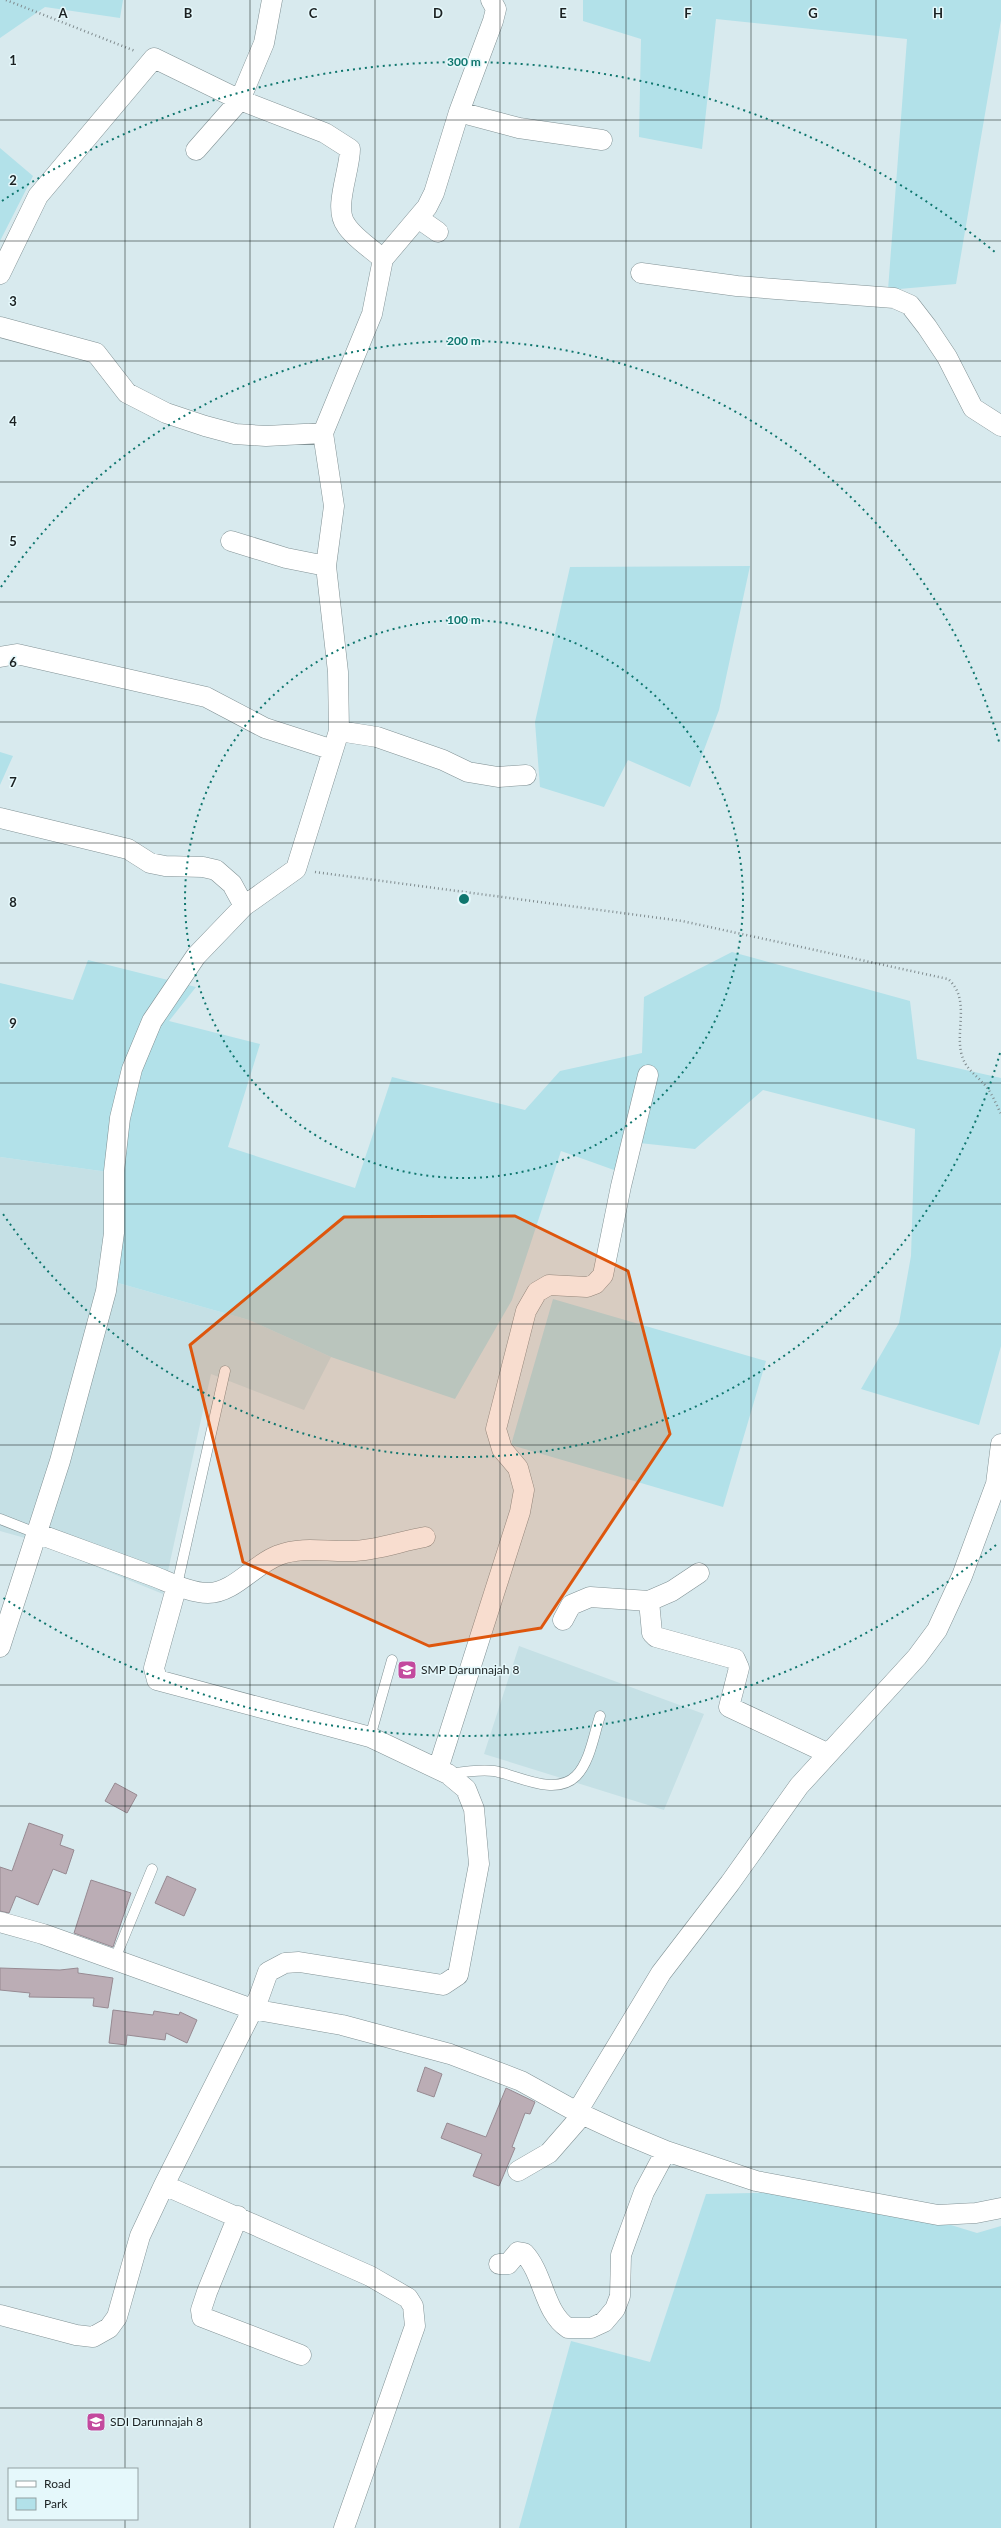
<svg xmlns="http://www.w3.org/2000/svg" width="1001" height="2528" viewBox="0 0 1001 2528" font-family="Lato,sans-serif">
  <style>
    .built { fill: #c5e0e5 }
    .green { fill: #b2e1e9 }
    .building { fill: #bbadb5; stroke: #978a92 }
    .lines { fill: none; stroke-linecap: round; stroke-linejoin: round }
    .service-casing { stroke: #829295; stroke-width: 11 }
    .minor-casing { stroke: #829295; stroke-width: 21 }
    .path { stroke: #808c8f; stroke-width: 2.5; stroke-dasharray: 1 3; stroke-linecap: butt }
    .service { stroke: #fff; stroke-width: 10 }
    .minor { stroke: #fff; stroke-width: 20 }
    .marked { fill: #de560d; fill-opacity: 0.2; stroke: #de560d; stroke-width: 3; stroke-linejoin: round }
    .grid { fill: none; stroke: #1b2122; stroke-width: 1; stroke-opacity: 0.55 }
    .ring { fill: none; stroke: #0f766e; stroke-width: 2; stroke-dasharray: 2 4 }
    .labels { text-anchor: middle; stroke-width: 3; stroke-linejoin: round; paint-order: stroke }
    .poi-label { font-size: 12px; fill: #1b2122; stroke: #e5f8fb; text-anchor: start }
    .grid-label { font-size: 13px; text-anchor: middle; font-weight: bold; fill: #1b2122; stroke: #e5f8fb; stroke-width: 3; stroke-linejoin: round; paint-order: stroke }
    .centre { fill: #0f766e; stroke: #e5f8fb; stroke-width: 2 }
    .ring-label { font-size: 12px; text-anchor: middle; font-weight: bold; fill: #0f766e; stroke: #e5f8fb; stroke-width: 3; stroke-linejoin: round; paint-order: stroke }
  </style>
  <rect width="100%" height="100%" fill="#d8eaee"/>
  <path class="built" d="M0,1157l108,15 3,109 138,39 82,37 -27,53 -93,-36 -48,220 -138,-56 -25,-7z
    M519,1646l185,68 -40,96 -180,-56z"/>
  <path class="green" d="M0,0h123l-3,18 -75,-11 -45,31z
    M583,0h418v20l-45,264 -68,6 19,-251 -191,-20 -14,130 -63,-12 2,-98 -58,-18z
    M0,148l33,28 -33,65z
    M750,566l-31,144 -29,77 -62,-27 -24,47 -64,-20 -5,-65 35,-155z
    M0,752l13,4 -13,29z
    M732,952l178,49 7,58 84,19v268l-22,79 -118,-36 38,-66 12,-67 4,-127 -152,-39 -68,59 -65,-7 -16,28 -53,-19 -49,149 -57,99 -124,-42 -82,-37 -138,-39 -3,-109 -108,-15v-174l73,17 15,-40 108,27 -27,34 91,23 -32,103 127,41 37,-111 133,33 35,-39 82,-18 2,-56z
    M553,1299l213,62 -43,146 -212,-62z
    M840,2191l137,42 24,-7v302h-482l52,-187 79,21 56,-168z"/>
  <path class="building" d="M115,1783l22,12 -10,18 -22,-12z
    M29,1823l34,12 -3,10 14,5 -8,24 -13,-5 -15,36 -22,-9 -7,17 -9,-2v-44l12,4z
    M167,1876l29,13 -12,27 -29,-13z
    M91,1880l40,13 -18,54 -39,-14z
    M0,1968l60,2 18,-2v5l35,5 -5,30 -15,-2 1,-8 -65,-1 1,-4 -30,-3z
    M113,2010l40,5 1,-4 25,4 1,-3 17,8 -10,23 -21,-10 -1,7 -38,-5 -1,10 -17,-2z
    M425,2067l17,7 -8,23 -17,-6z
    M506,2088l29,14 -5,12 -5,-1 -13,34 3,1 -16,38 -26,-10 9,-22 -41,-16 6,-15 39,14z"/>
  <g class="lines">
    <defs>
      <path id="service" d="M0,1519l36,14
        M177,1585l48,-214
        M370,1737l22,-77
        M448,1774c14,-2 31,-5 46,-3 23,4 61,26 82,5 14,-14 18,-42 24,-60
        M114,1961l38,-92"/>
      <path id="minor" d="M459,112l60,16 83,12
        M418,218l20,14
        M383,259l44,-52 7,-14 25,-81 34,-91 3,-12 -5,-9
        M641,273l96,13 157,12 16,7 17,22 20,30 26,51 28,18
        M0,274l38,-78 116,-138 86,42 -44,50
        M0,327l96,26 31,40 39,20 39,13 30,8 31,2 57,-3
        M231,541l55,17 40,8
        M0,657l17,-3 189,43 59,31 68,22
        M339,731l38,6 66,23 25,12 30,5 28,-2
        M0,818l128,31 22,14 15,3 38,1 13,3 16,14 12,22
        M36,1533c39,14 78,29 117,43 16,6 37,17 55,17 26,0 46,-29 71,-38 23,-9 48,-3 72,-4 25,0 50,-10 74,-14
        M699,1573l-27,18 -23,10 3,32 4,4 79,22 4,9 -10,39 98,46
        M177,1585l-23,83 3,12 213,57 78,37 18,15 8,20 5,55 -21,111 -15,10 -144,-23 -14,1 -17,9 -9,25 -95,188 206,91 38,22 5,8 2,20 -71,202
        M563,1620l8,-15 19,-8 59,4
        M0,1647l60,-186 46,-170 8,-58v-62l6,-53 12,-49 20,-48 44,-65 48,-50 52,-37 43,-138 -1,-59 -12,-106 8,-60 -11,-73 49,-119 11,-55c-11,-10 -29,-21 -37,-34 -13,-17 4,-54 4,-76l-25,-16 -85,-33 24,-57 8,-43
        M438,1769l82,-257 4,-22 -6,-22 -16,-19 -6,-20 30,-118 11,-19 12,-7 38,2 8,-3 8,-9 18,-89 27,-111
        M0,1922l43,12 209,75 90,16 108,29 71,27 56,31 41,19 48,20 90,30 182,34 38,-2 25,-5
        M577,2112l84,-139 69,-90 69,-97 118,-129 20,-27 25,-54 34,-92 5,-40
        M518,2171l31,-18 34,-39
        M238,2216l-31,76 -6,18 1,7 99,38
        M499,2264h9l10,-12 6,1c20,21 20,60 44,75h23l13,-6 11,-13 5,-13 1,-41 5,-14 18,-49 22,-41
        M0,2315l76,20 17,2 16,-9 8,-11 23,-81 24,-51"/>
    </defs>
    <use href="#service" class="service-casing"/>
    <use href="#minor" class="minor-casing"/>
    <path class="path" d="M6,0l129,51
      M315,872l367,49 266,58c22,19 8,49 13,73 4,19 17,23 27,37 5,7 9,17 13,25"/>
    <use href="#service" class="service"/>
    <use href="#minor" class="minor"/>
  </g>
  <path class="marked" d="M515,1216l113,55 42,163 -129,194 -112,18 -186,-84 -53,-217 154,-128z"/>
  <path class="grid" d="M125,0v2469M250,0v2528M375,0v2528M500,0v2528M626,0v2528M751,0v2528M876,0v2528M0,120h1001M0,241h1001M0,361h1001M0,482h1001M0,602h1001M0,722h1001M0,843h1001M0,963h1001M0,1083h1001M0,1204h1001M0,1324h1001M0,1445h1001M0,1565h1001M0,1685h1001M0,1806h1001M0,1926h1001M0,2046h1001M0,2167h1001M0,2287h1001M0,2408h1001M125,2519v9"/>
  <g class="ring">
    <circle cx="464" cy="899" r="279"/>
    <path d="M1000 1053A558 558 0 0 1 1 1211M1 587A558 558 0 0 1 1000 745"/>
    <path d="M996 1545A837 837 0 0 1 2 1597M2 201A837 837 0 0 1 996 253"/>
  </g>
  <defs>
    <symbol id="school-square" viewBox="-11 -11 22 22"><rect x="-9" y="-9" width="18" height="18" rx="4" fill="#c34a9e" stroke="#e5f8fb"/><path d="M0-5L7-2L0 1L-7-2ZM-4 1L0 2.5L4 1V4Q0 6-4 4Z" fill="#fff"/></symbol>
  </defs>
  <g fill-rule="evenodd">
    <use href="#school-square" x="396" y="1659" width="22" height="22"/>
    <use href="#school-square" x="85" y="2411" width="22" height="22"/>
  </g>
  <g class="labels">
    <g class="poi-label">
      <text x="421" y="1674">SMP Darunnajah 8</text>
      <text x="110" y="2426">SDI Darunnajah 8</text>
    </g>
  </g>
  <g class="grid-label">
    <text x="63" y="18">A</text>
    <text x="188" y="18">B</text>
    <text x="313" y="18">C</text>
    <text x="438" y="18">D</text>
    <text x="563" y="18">E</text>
    <text x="688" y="18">F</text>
    <text x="813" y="18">G</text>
    <text x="938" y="18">H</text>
    <text x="13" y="65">1</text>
    <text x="13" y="185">2</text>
    <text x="13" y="306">3</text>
    <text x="13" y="426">4</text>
    <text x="13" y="546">5</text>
    <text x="13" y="667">6</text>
    <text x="13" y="787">7</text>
    <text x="13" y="907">8</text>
    <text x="13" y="1028">9</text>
  </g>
  <circle cx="464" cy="899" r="6" class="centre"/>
  <g class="ring-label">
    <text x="464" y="66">300 m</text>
    <text x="464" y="345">200 m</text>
    <text x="464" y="624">100 m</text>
  </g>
  <rect x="8" y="2468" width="130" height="52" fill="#e5f8fb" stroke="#94a2a4"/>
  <rect x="16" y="2481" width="20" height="6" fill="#ffffff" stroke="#94a2a4"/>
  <text x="44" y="2488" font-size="12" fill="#1b2122">Road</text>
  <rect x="16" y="2498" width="20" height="12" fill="#b2e1e9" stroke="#94a2a4"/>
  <text x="44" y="2508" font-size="12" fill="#1b2122">Park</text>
</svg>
